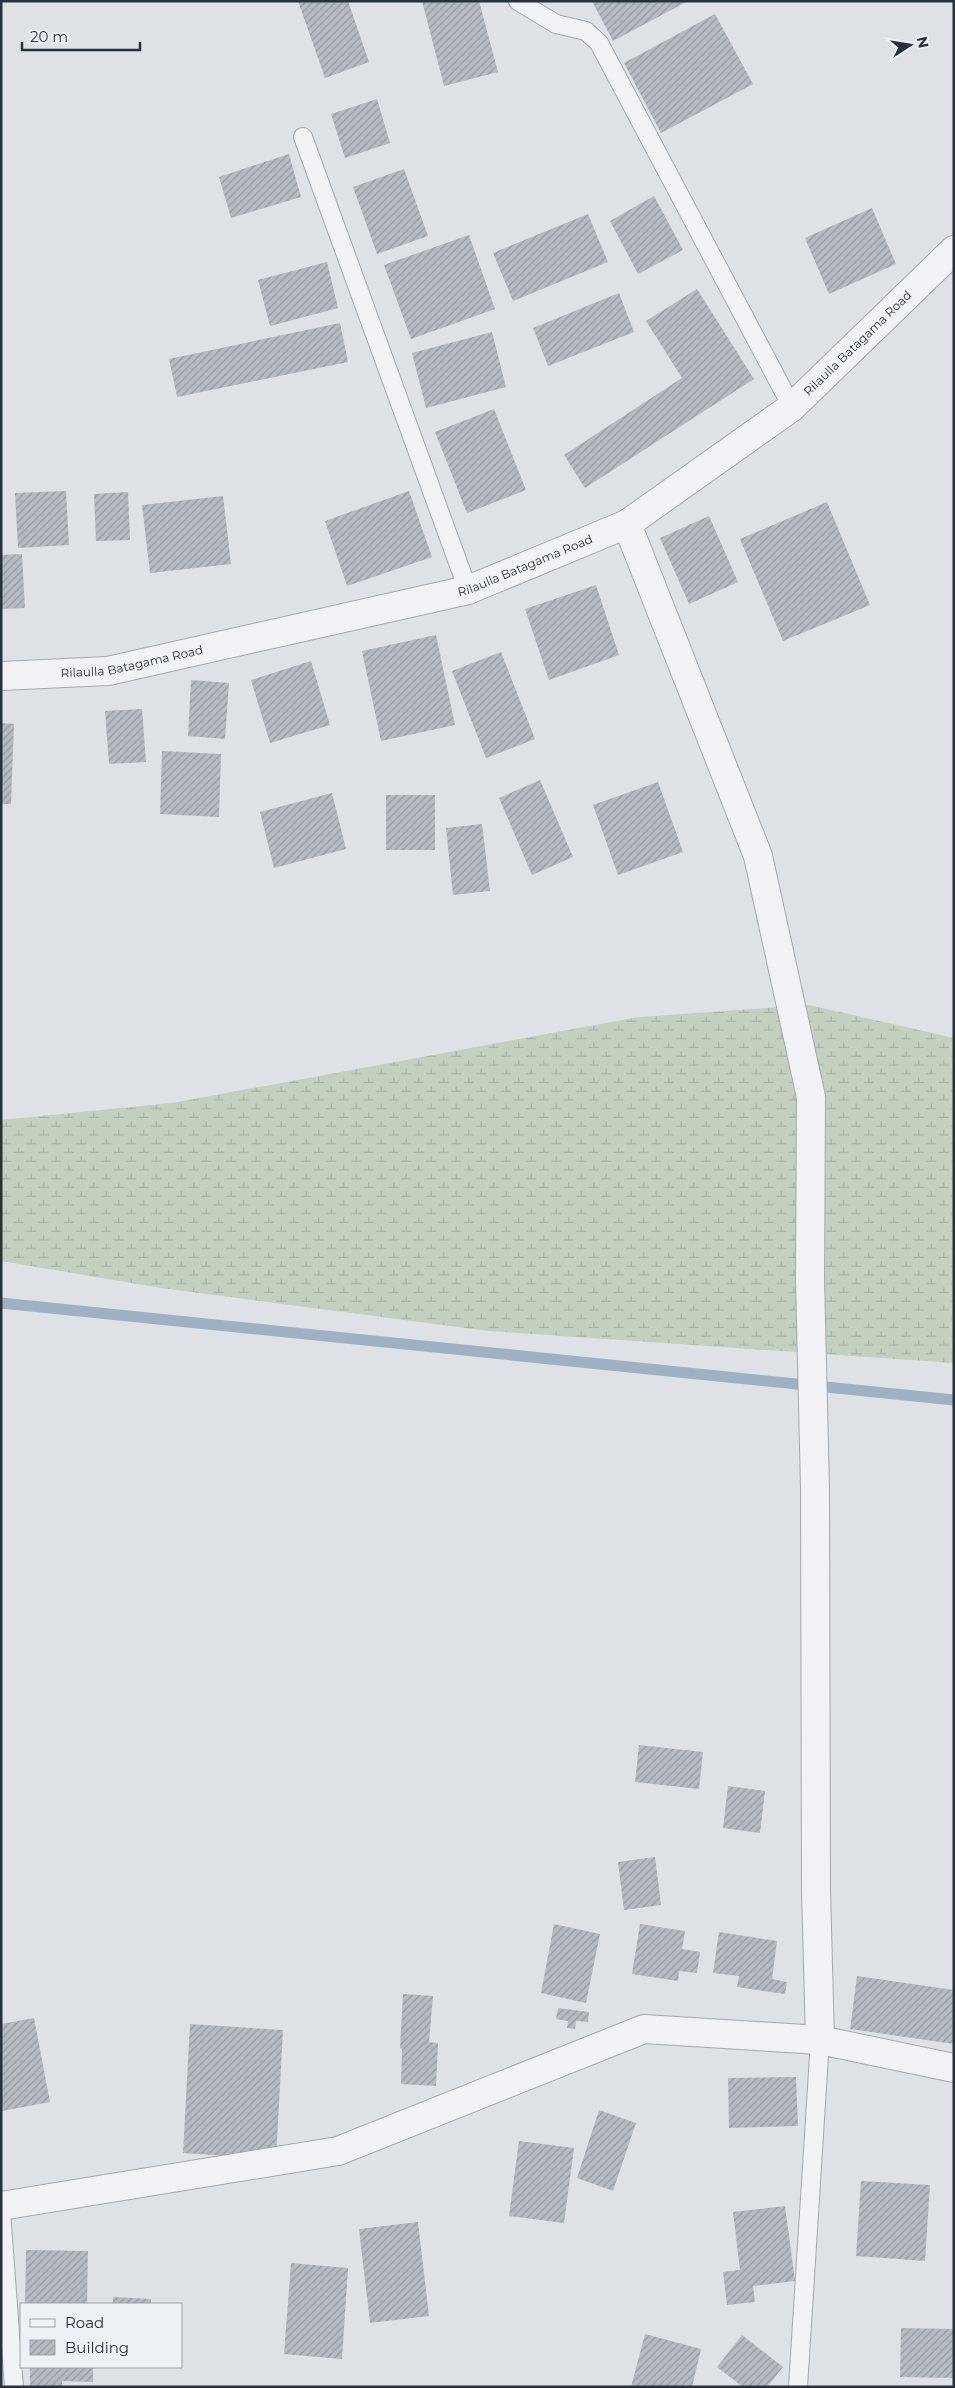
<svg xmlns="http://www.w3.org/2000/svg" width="955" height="2388" viewBox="0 0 955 2388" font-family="Montserrat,sans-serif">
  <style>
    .wetland { fill: url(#wetland-marsh) }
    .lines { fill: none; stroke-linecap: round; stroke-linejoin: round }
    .stream { stroke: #9db1c2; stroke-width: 11 }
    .building { fill: url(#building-hatch) }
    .service-casing { stroke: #a4a9af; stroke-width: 20 }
    .minor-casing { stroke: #a4a9af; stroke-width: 30 }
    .tertiary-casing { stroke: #a4a9af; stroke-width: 30 }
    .service { stroke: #f0f2f5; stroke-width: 18 }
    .minor { stroke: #f0f2f5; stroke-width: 28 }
    .tertiary { stroke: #f0f2f5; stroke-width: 28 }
    .labels { text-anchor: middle; stroke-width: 4; stroke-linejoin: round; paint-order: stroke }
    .street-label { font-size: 12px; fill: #29313b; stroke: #edf0f4 }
  </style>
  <defs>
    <pattern id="wetland-marsh" width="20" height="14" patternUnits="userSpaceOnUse" patternTransform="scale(1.25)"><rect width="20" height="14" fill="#c5cfc0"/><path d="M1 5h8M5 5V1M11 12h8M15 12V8" fill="none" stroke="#a9b2a6"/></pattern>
    <pattern id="building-hatch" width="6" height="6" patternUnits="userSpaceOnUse" patternTransform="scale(1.25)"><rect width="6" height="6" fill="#b6bbc2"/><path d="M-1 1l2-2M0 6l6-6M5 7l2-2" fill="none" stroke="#94999f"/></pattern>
  </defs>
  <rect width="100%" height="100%" fill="#dee2e6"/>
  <path class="wetland" d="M809,1005l145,33v325l-466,-32 -327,-43 -160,-27v-141l171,-17 467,-86z"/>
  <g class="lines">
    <path class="stream" d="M1,1303l953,97"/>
  </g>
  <path class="building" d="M298,1h50l21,61 -44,16z
    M422,1h57l19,71 -54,14z
    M592,1h96l-75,40z
    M715,14l38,70 -92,49 -37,-70z
    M377,99l13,44 -45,15 -14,-44z
    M289,154l12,43 -70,21 -12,-41z
    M404,169l24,67 -51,18 -24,-67z
    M654,196l29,54 -45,24 -28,-53z
    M872,208l24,56 -67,30 -24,-56z
    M588,214l20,48 -95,39 -20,-48z
    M469,235l26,74 -84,30 -27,-74z
    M327,262l11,46 -68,18 -12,-46z
    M697,289l57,90 -169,109 -21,-33 118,-77 -36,-57z
    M619,293l15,39 -86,34 -15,-38z
    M340,323l8,39 -171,35 -8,-38z
    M492,332l14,55 -80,21 -14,-55z
    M494,409l32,81 -59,23 -32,-81z
    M66,491l3,54 -51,3 -3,-55z
    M409,491l23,66 -85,29 -22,-65z
    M128,492l2,48 -34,1 -2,-47z
    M223,496l8,68 -81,9 -8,-68z
    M827,502l43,103 -87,36 -43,-102z
    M709,516l29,66 -49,22 -29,-66z
    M22,554l3,54 -24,1v-54z
    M596,585l23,70 -70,25 -24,-71z
    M436,635l19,90 -74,16 -19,-90z
    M501,652l34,87 -49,19 -34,-87z
    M311,661l19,64 -60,18 -19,-63z
    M191,680l38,3 -4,56 -37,-3z
    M142,709l4,53 -37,2 -4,-53z
    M1,723l13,1 -3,80h-10z
    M162,751l59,3 -2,63 -59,-3z
    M540,780l33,77 -41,18 -33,-77z
    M658,782l25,70 -65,23 -25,-70z
    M332,793l14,56 -72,19 -14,-56z
    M386,795h49v55h-49z
    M482,824l8,67 -37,4 -7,-67z
    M639,1745l64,7 -4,37 -64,-7z
    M728,1786l37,5 -5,42 -37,-5z
    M655,1857l6,48 -37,5 -6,-48z
    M554,1924l46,10 -14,69 -45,-10z
    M640,1924l45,7 -3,18 18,3 -3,21 -18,-2 -1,10 -46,-7z
    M719,1932l58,9 -5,38 15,3 -2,12 -48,-7 2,-11 -26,-3z
    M857,1976l97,14v54l-104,-15z
    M403,1994l30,2 -4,46 9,1 -2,43 -35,-2 1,-35 -2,-1z
    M558,2008l31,4 -1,10 -12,-1 -1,8 -8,-1 1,-7 -12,-2z
    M34,2018l16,84 -48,9 -1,-87z
    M190,2024l93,6 -7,129 -93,-6z
    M796,2077l2,49 -69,2 -1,-50z
    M599,2110l37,13 -23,68 -36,-13z
    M519,2141l55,7 -10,75 -55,-7z
    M861,2181l69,4 -5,76 -69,-5z
    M785,2206l10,75 -42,5 2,16 -28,3 -4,-33 17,-2 -7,-58z
    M418,2222l11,94 -59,7 -11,-94z
    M26,2250l62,1 -1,53h-62z
    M291,2263l57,5 -6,91 -58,-5z
    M113,2297l38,2v5h-38z
    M901,2328l53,1v49l-54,-1z
    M645,2334l56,15 -9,38h-61z
    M742,2335l41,32 -16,20h-24l-26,-20z
    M30,2367h63v15l-31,-1v6h-32z"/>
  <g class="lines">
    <defs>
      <path id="service" d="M518,1l38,23 30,7 13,12 193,364
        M303,137l165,453
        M1,2211l13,176
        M798,2387l22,-347"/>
      <path id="minor" d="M627,524l131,332 53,241 -1,183 5,208 1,402 4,150
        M1,2206l337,-55 306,-122 176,11 134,28"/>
      <g id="tertiary">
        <path id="s1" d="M1,676l107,-5 360,-81 159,-66 165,-117 162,-157"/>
      </g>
    </defs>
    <use href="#service" class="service-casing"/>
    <use href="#minor" class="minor-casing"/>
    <use href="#tertiary" class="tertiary-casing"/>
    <use href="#service" class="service"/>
    <use href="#minor" class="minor"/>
    <use href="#tertiary" class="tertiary"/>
  </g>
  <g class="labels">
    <g class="street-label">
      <text dy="4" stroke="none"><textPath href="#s1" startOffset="942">Rilaulla Batagama Road</textPath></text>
      <text dy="4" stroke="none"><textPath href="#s1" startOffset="538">Rilaulla Batagama Road</textPath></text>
      <text dy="4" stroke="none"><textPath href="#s1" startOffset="132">Rilaulla Batagama Road</textPath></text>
    </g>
  </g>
  <rect width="955" height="2388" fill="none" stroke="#29313b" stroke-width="5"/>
  <rect x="20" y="2303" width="162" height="65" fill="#edf0f4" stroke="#9fa4aa"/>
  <rect x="30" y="2319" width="25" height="8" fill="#f0f2f5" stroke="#9fa4aa"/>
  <text x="65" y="2328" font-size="15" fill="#29313b">Road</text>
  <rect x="30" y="2340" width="25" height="15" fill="url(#building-hatch)" stroke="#9fa4aa"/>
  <text x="65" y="2353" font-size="15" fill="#29313b">Building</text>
  <g transform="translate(910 45) rotate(78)" stroke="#edf0f4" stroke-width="4" paint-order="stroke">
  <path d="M0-4L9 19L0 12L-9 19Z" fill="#29313b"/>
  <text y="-8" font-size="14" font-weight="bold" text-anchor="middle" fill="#29313b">N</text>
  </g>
  <path d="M22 42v8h118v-8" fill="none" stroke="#29313b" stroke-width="2.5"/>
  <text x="30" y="42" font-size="15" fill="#29313b" stroke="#edf0f4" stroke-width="4" paint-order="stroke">20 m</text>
</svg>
